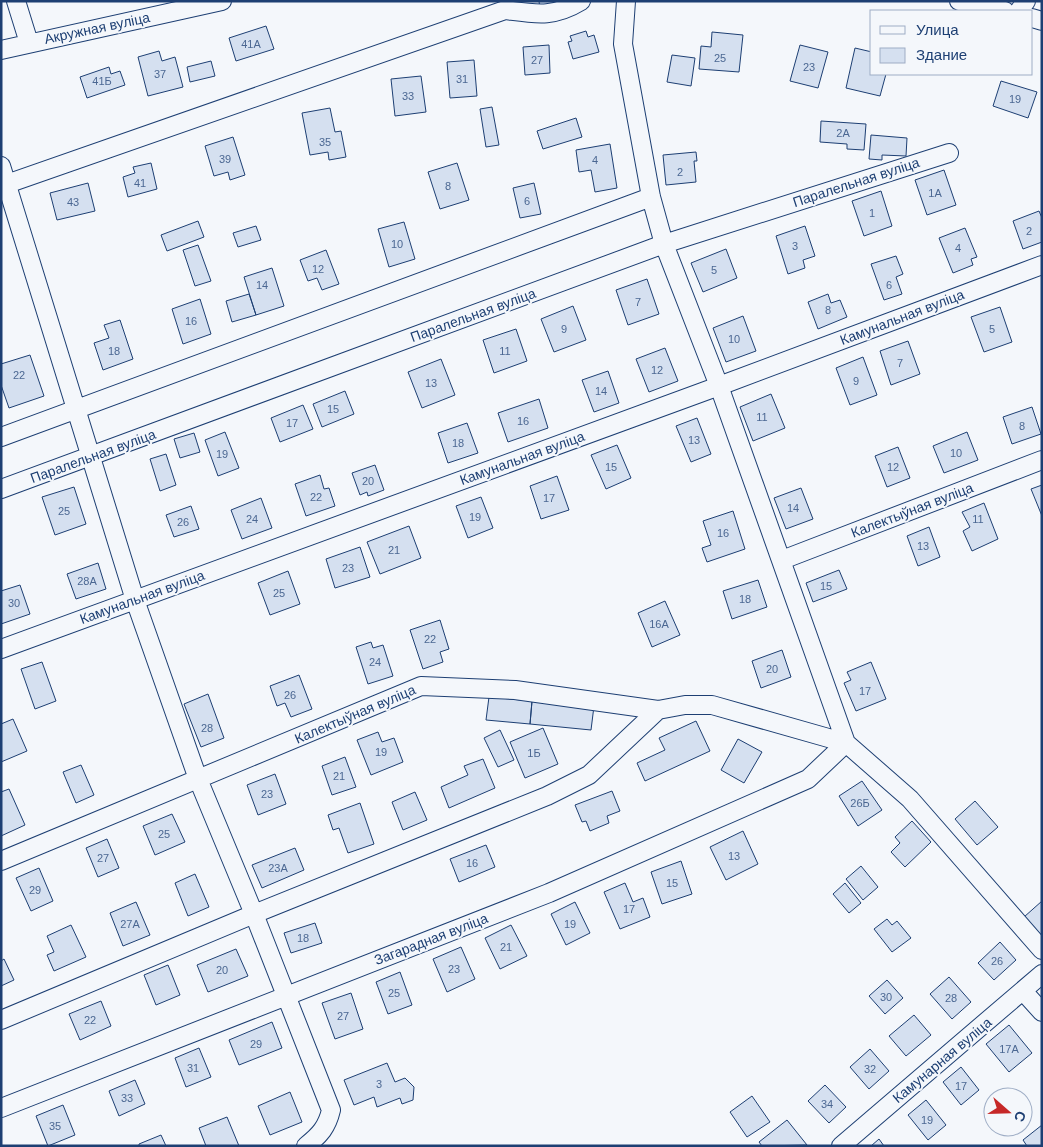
<svg xmlns="http://www.w3.org/2000/svg" width="1043" height="1147" viewBox="0 0 1043 1147" font-family="Helvetica,sans-serif">
  <style>
    .building { fill: #d5e0f0; stroke: #1d3f73 }
    .lines { fill: none; stroke-linecap: round; stroke-linejoin: round }
    .street-casing { stroke: #1d3f73; stroke-width: 20 }
    .street { stroke: #f4f7fb; stroke-width: 18 }
    .labels { text-anchor: middle; stroke-width: 4; stroke-linejoin: round; paint-order: stroke }
    .number-label { font-size: 11px; fill: #4b6792 }
    .street-label { font-size: 14px; fill: #1d3f73; stroke: #f4f7fb }
  </style>
  <rect width="100%" height="100%" fill="#f4f7fb"/>
  <path class="building" d="M539,1h22l-21,9z
    M266,26l8,23 -38,12 -7,-23z
    M586,31l2,6 6,-2 5,17 -26,7 -5,-17 4,-1 -2,-5z
    M712,32l31,3 -4,37 -40,-3 2,-23 10,1z
    M549,45l1,28 -25,2 -2,-28z
    M800,45l28,7 -10,36 -28,-7z
    M855,48l17,4v22h14l-6,22 -34,-8z
    M159,51l3,10 13,-4 8,30 -35,9 -10,-39z
    M672,55l23,3 -4,28 -24,-4z
    M474,60l3,36 -27,2 -3,-36z
    M211,61l4,15 -25,6 -3,-15z
    M109,67l2,7 9,-3 5,14 -38,13 -7,-21z
    M421,76l5,36 -31,4 -4,-37z
    M1001,81l36,11 -9,26 -35,-12z
    M492,107l7,38 -13,2 -6,-38z
    M330,108l5,24 6,-1 5,26 -17,3 -1,-8 -18,3 -8,-42z
    M576,118l6,19 -39,12 -6,-18z
    M821,121l45,3 -2,26 -17,-1v-5l-27,-2z
    M871,135l36,3 -1,18 -24,-1v5l-13,-1z
    M233,137l12,38 -15,5 -2,-8 -14,4 -9,-30z
    M610,144l7,44 -22,4 -4,-22 -12,2 -3,-22z
    M696,152l1,9h-3l2,21 -30,3 -3,-30z
    M151,163l6,26 -29,8 -5,-20 12,-4 -2,-6z
    M457,163l12,37 -29,9 -12,-37z
    M944,170l12,35 -29,10 -12,-35z
    M88,183l7,28 -38,9 -7,-27z
    M534,183l7,31 -21,4 -7,-30z
    M881,191l11,35 -28,10 -12,-35z
    M1039,211l3,7v24l-19,7 -10,-28z
    M198,221l6,16 -37,14 -6,-16z
    M404,222l11,37 -26,8 -11,-38z
    M256,226l5,14 -23,7 -5,-14z
    M805,226l10,30 -12,4 2,8 -17,6 -12,-38z
    M965,228l12,29 -6,2 2,6 -20,8 -14,-35z
    M198,245l13,36 -16,5 -12,-36z
    M726,249l11,29 -34,14 -12,-29z
    M326,250l13,34 -17,6 -5,-12 -9,3 -8,-21z
    M896,256l7,18 -7,3 6,17 -18,6 -13,-36z
    M272,268l12,38 -28,9 -12,-38z
    M647,279l12,35 -31,11 -12,-35z
    M249,294l7,21 -24,7 -6,-21z
    M828,294l3,9 9,-3 7,17 -29,12 -10,-27z
    M200,299l11,35 -28,10 -11,-35z
    M573,306l13,34 -32,12 -13,-33z
    M1000,307l12,35 -28,10 -13,-35z
    M743,316l13,35 -30,11 -13,-34z
    M120,320l13,39 -30,11 -9,-27 15,-5 -5,-13z
    M516,329l11,32 -33,12 -11,-33z
    M908,341l12,33 -29,11 -11,-34z
    M665,348l13,33 -29,11 -13,-33z
    M30,355l14,41 -35,12 -8,-23v-21z
    M863,357l14,38 -27,10 -14,-37z
    M441,359l14,36 -33,13 -14,-36z
    M608,371l11,32 -25,9 -12,-32z
    M345,391l9,23 -32,13 -9,-23z
    M771,394l14,34 -32,13 -13,-34z
    M539,399l9,29 -40,14 -10,-29z
    M303,405l10,24 -33,13 -9,-24z
    M1032,407l9,27 -29,10 -9,-27z
    M697,418l14,36 -20,8 -15,-36z
    M467,423l11,30 -30,10 -10,-30z
    M225,432l14,36 -21,8 -13,-36z
    M967,432l11,28 -34,13 -11,-27z
    M194,433l6,19 -20,6 -6,-19z
    M617,445l14,33 -25,11 -15,-34z
    M898,447l12,31 -23,9 -12,-31z
    M166,454l10,31 -16,6 -10,-32z
    M375,465l9,25 -16,6 -1,-4 -7,3 -8,-22z
    M320,475l4,14 5,-1 6,18 -29,10 -11,-32z
    M557,476l12,34 -28,9 -11,-33z
    M1042,485v31l-11,-27z
    M74,487l12,37 -31,11 -13,-38z
    M801,488l12,31 -27,10 -12,-31z
    M481,497l12,31 -25,10 -12,-32z
    M261,498l11,30 -30,11 -11,-29z
    M984,503l14,36 -26,12 -9,-20 7,-4 -8,-15z
    M191,506l8,23 -25,8 -8,-22z
    M733,511l12,38 -38,13 -5,-14 9,-3 -8,-24z
    M409,526l12,32 -41,16 -13,-32z
    M929,527l11,30 -22,9 -11,-30z
    M360,547l10,30 -35,11 -9,-29z
    M98,563l8,26 -30,10 -9,-25z
    M839,570l8,19 -34,13 -7,-19z
    M288,571l12,33 -30,11 -12,-32z
    M758,580l9,27 -35,12 -9,-28z
    M20,585l10,29 -29,10v-33z
    M665,601l15,34 -28,12 -14,-34z
    M440,620l9,29 -9,3 3,10 -20,7 -13,-39z
    M371,642l2,6 10,-3 10,31 -25,8 -12,-37z
    M782,650l9,27 -30,11 -9,-27z
    M42,662l14,39 -21,8 -14,-40z
    M871,662l15,37 -30,12 -12,-28 7,-3 -4,-8z
    M299,675l13,34 -21,8 -6,-14 -8,3 -7,-20z
    M208,694l16,44 -23,9 -17,-43z
    M489,697l43,4 -2,23 -44,-4z
    M532,701l62,5 -3,24 -61,-6z
    M13,719l14,32 -26,11v-38z
    M696,721l14,30 -65,30 -8,-18 28,-13 -6,-12z
    M543,728l15,36 -33,14 -15,-36z
    M500,730l14,30 -16,7 -14,-29z
    M378,732l4,10 12,-4 9,24 -32,13 -14,-35z
    M738,739l24,13 -18,31 -23,-13z
    M345,757l11,30 -24,8 -10,-29z
    M483,759l12,29 -46,20 -8,-21 27,-12 -4,-9z
    M81,765l13,30 -18,8 -13,-31z
    M275,774l11,30 -28,11 -11,-30z
    M862,781l20,29 -24,16 -19,-30z
    M9,789l16,36 -24,11v-44z
    M612,791l8,20 -13,5 2,7 -19,8 -4,-10 -4,1 -7,-17z
    M415,792l12,28 -24,10 -11,-28z
    M975,801l23,26 -21,18 -22,-26z
    M360,803l14,41 -26,9 -9,-25 -6,2 -5,-15z
    M172,814l13,28 -30,13 -12,-29z
    M912,821l19,21 -26,25 -14,-15 9,-9 -5,-6z
    M743,831l15,33 -32,16 -16,-33z
    M107,839l12,29 -21,9 -12,-29z
    M486,845l9,22 -36,15 -9,-23z
    M295,848l9,22 -42,18 -10,-23z
    M681,861l11,33 -30,10 -11,-32z
    M861,866l17,21 -15,13 -17,-21z
    M39,868l14,33 -22,10 -15,-33z
    M195,874l14,33 -21,9 -13,-33z
    M625,883l8,19 10,-4 7,19 -30,12 -16,-37z
    M845,883l16,20 -12,10 -16,-19z
    M1042,901v36l-18,-20z
    M136,902l14,33 -27,11 -13,-33z
    M575,902l15,31 -24,12 -15,-31z
    M887,919l5,6 5,-4 14,17 -19,14 -18,-23z
    M315,923l7,20 -31,10 -7,-20z
    M71,925l15,32 -32,14 -7,-16 7,-3 -7,-16z
    M511,925l16,31 -27,13 -15,-31z
    M1000,942l16,18 -22,20 -16,-17z
    M461,947l14,32 -28,13 -14,-33z
    M236,949l12,27 -40,16 -11,-27z
    M4,959l10,21 -13,6v-25z
    M168,965l12,30 -24,10 -12,-30z
    M400,972l12,33 -24,9 -12,-32z
    M949,977l22,25 -19,17 -22,-25z
    M887,980l16,18 -18,16 -16,-18z
    M351,993l12,36 -28,10 -13,-36z
    M101,1001l10,25 -31,14 -11,-26z
    M914,1015l17,20 -25,21 -17,-20z
    M272,1022l10,26 -43,17 -10,-25z
    M1009,1025l23,28 -23,19 -23,-28z
    M199,1048l12,29 -25,10 -11,-29z
    M870,1049l19,22 -20,18 -19,-22z
    M387,1063l8,19 10,-4 9,9 -1,13 -11,4 -2,-6 -23,9 -3,-10 -20,8 -10,-25z
    M961,1067l18,23 -18,15 -18,-23z
    M135,1080l10,24 -26,12 -10,-25z
    M825,1085l21,22 -17,16 -21,-22z
    M290,1092l12,30 -32,13 -12,-29z
    M752,1096l18,26 -23,15 -17,-25z
    M926,1100l20,25 -18,15 -20,-25z
    M63,1105l12,30 -27,11 -12,-30z
    M227,1117l12,29h-33l-7,-18z
    M787,1120l20,25 -45,1 -3,-4z
    M1042,1125v21h-15l-4,-6z
    M161,1135l5,11h-27v-2z
    M879,1139l5,7h-13z"/>
  <g class="lines">
    <defs>
      <path id="street" d="M16,1l13,42
        M626,1l-3,43 28,153 13,47 55,142 127,357 64,56 132,151
        M959,1l46,10
        M1019,11l7,-10
        M1032,18l10,3
        M1,50l221,-49
        M1,166l134,434 63,179 56,135 77,196c-4,17 -11,25 -25,36
        M1,186l504,-176c31,4 48,8 76,-9
        M1,437l650,-240
        M1,489l663,-245 285,-91
        M782,560l260,-100
        M1,649l718,-263 323,-121
        M1,861l420,-175 94,4 143,20 27,-5h27l134,38
        M1023,991l19,21
        M1,1020l253,-106 293,-118 42,-21 69,-65
        M1,1108l548,-215 259,-114 38,-36
        M841,1146l201,-172"/>
    </defs>
    <use href="#street" class="street-casing"/>
    <use href="#street" class="street"/>
  </g>
  <g class="labels">
    <g class="number-label">
      <text x="251" y="48">41А</text>
      <text x="720" y="62">25</text>
      <text x="537" y="64">27</text>
      <text x="809" y="71">23</text>
      <text x="160" y="78">37</text>
      <text x="462" y="83">31</text>
      <text x="102" y="85">41Б</text>
      <text x="408" y="100">33</text>
      <text x="1015" y="103">19</text>
      <text x="843" y="137">2А</text>
      <text x="325" y="146">35</text>
      <text x="225" y="163">39</text>
      <text x="595" y="164">4</text>
      <text x="680" y="176">2</text>
      <text x="140" y="187">41</text>
      <text x="448" y="190">8</text>
      <text x="935" y="197">1А</text>
      <text x="527" y="205">6</text>
      <text x="73" y="206">43</text>
      <text x="872" y="217">1</text>
      <text x="1029" y="235">2</text>
      <text x="397" y="248">10</text>
      <text x="795" y="250">3</text>
      <text x="958" y="252">4</text>
      <text x="318" y="273">12</text>
      <text x="714" y="274">5</text>
      <text x="262" y="289">14</text>
      <text x="889" y="289">6</text>
      <text x="638" y="306">7</text>
      <text x="828" y="314">8</text>
      <text x="191" y="325">16</text>
      <text x="564" y="333">9</text>
      <text x="992" y="333">5</text>
      <text x="734" y="343">10</text>
      <text x="114" y="355">18</text>
      <text x="505" y="355">11</text>
      <text x="900" y="367">7</text>
      <text x="657" y="374">12</text>
      <text x="19" y="379">22</text>
      <text x="856" y="385">9</text>
      <text x="431" y="387">13</text>
      <text x="601" y="395">14</text>
      <text x="333" y="413">15</text>
      <text x="762" y="421">11</text>
      <text x="523" y="425">16</text>
      <text x="292" y="427">17</text>
      <text x="1022" y="430">8</text>
      <text x="694" y="444">13</text>
      <text x="458" y="447">18</text>
      <text x="956" y="457">10</text>
      <text x="222" y="458">19</text>
      <text x="611" y="471">15</text>
      <text x="893" y="471">12</text>
      <text x="368" y="485">20</text>
      <text x="316" y="501">22</text>
      <text x="549" y="502">17</text>
      <text x="793" y="512">14</text>
      <text x="64" y="515">25</text>
      <text x="475" y="521">19</text>
      <text x="252" y="523">24</text>
      <text x="978" y="523">11</text>
      <text x="183" y="526">26</text>
      <text x="723" y="537">16</text>
      <text x="923" y="550">13</text>
      <text x="394" y="554">21</text>
      <text x="348" y="572">23</text>
      <text x="87" y="585">28А</text>
      <text x="826" y="590">15</text>
      <text x="279" y="597">25</text>
      <text x="745" y="603">18</text>
      <text x="14" y="607">30</text>
      <text x="659" y="628">16А</text>
      <text x="430" y="643">22</text>
      <text x="375" y="666">24</text>
      <text x="772" y="673">20</text>
      <text x="865" y="695">17</text>
      <text x="290" y="699">26</text>
      <text x="207" y="732">28</text>
      <text x="381" y="756">19</text>
      <text x="534" y="757">1Б</text>
      <text x="339" y="780">21</text>
      <text x="267" y="798">23</text>
      <text x="860" y="807">26Б</text>
      <text x="164" y="838">25</text>
      <text x="734" y="860">13</text>
      <text x="103" y="862">27</text>
      <text x="472" y="867">16</text>
      <text x="278" y="872">23А</text>
      <text x="672" y="887">15</text>
      <text x="35" y="894">29</text>
      <text x="629" y="913">17</text>
      <text x="130" y="928">27А</text>
      <text x="570" y="928">19</text>
      <text x="303" y="942">18</text>
      <text x="506" y="951">21</text>
      <text x="997" y="965">26</text>
      <text x="454" y="973">23</text>
      <text x="222" y="974">20</text>
      <text x="394" y="997">25</text>
      <text x="886" y="1001">30</text>
      <text x="951" y="1002">28</text>
      <text x="343" y="1020">27</text>
      <text x="90" y="1024">22</text>
      <text x="256" y="1048">29</text>
      <text x="1009" y="1053">17А</text>
      <text x="193" y="1072">31</text>
      <text x="870" y="1073">32</text>
      <text x="379" y="1088">3</text>
      <text x="961" y="1090">17</text>
      <text x="127" y="1102">33</text>
      <text x="827" y="1108">34</text>
      <text x="927" y="1124">19</text>
      <text x="55" y="1130">35</text>
    </g>
    <g class="street-label">
      <text transform="translate(97 28) rotate(-12)" y="5">Акружная вуліца</text>
      <text transform="translate(856 182) rotate(-18)" y="5">Паралельная вуліца</text>
      <text transform="translate(473 315) rotate(-20)" y="5">Паралельная вуліца</text>
      <text transform="translate(902 317) rotate(-21)" y="5">Камунальная вуліца</text>
      <text transform="translate(93 456) rotate(-20)" y="5">Паралельная вуліца</text>
      <text transform="translate(522 458) rotate(-20)" y="5">Камунальная вуліца</text>
      <text transform="translate(912 510) rotate(-21)" y="5">Калектыўная вуліца</text>
      <text transform="translate(142 597) rotate(-20)" y="5">Камунальная вуліца</text>
      <text transform="translate(355 714) rotate(-23)" y="5">Калектыўная вуліца</text>
      <text transform="translate(431 939) rotate(-21)" y="5">Загарадная вуліца</text>
      <text transform="translate(942 1060) rotate(-40)" y="5">Камунарная вуліца</text>
    </g>
  </g>
  <rect width="1043" height="1147" fill="none" stroke="#1d3f73" stroke-width="5"/>
  <rect x="870" y="10" width="162" height="65" fill="#f4f7fb" stroke="#9eadc5"/>
  <rect x="880" y="26" width="25" height="8" fill="#f4f7fb" stroke="#9eadc5"/>
  <text x="916" y="35" font-size="15" fill="#1d3f73">Улица</text>
  <rect x="880" y="48" width="25" height="15" fill="#d5e0f0" stroke="#9eadc5"/>
  <text x="916" y="60" font-size="15" fill="#1d3f73">Здание</text>
  <g transform="translate(1008 1112) rotate(110)"><circle r="24" fill="#f4f7fb" stroke="#9eadc5"/>
  <path d="M0-4L9 19L0 12L-9 19Z" fill="#c62828"/>
  <text y="-8" font-size="14" font-weight="bold" text-anchor="middle" fill="#1d3f73">С</text>
  </g>
</svg>
